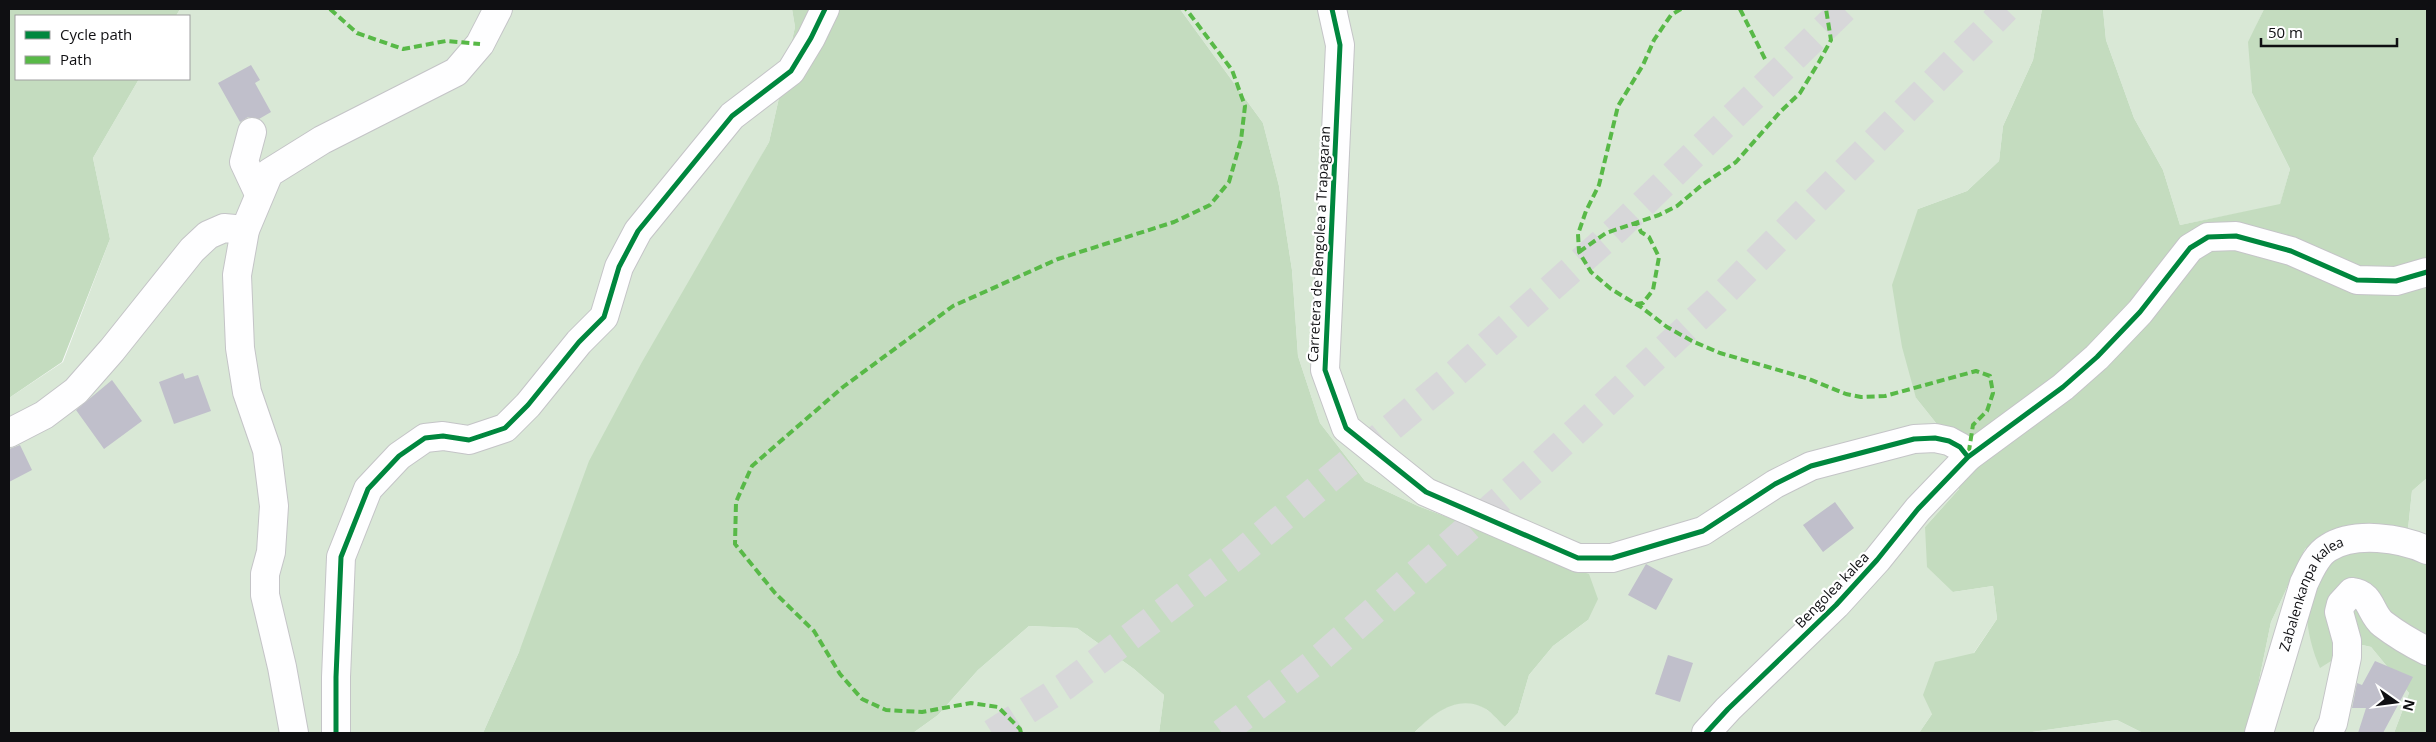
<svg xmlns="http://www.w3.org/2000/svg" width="2436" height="742" viewBox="0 0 2436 742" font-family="'Open Sans',sans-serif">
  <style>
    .green { fill: #d9e8d6 }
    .forest { fill: #c4dcbf }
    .building { fill: #c0bfcb }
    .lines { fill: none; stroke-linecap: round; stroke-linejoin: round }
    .highway-tunnel { stroke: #d7d7d9; stroke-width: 28; stroke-dasharray: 28 14; stroke-linecap: butt }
    .minor-casing { stroke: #c4c4c7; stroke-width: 30 }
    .minor { stroke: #fefeff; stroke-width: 28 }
    .quiet { stroke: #58b947; stroke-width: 4; stroke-dasharray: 8 4; stroke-linecap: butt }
    .cycleway-casing { stroke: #fff; stroke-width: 8 }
    .cycleway { stroke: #00873e; stroke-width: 5 }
    .labels { text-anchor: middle; stroke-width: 4.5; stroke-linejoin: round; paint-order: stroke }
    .street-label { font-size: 14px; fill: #0f0f12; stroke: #fff }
  </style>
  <rect width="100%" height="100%" fill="#fafafc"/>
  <path class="green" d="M180,9h612l3,18 -26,115 -35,64 -215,446 -36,81h-474v-335l54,-36 47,-123 -17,-81 46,-79h50v-63h-13z
    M1180,9h862l-9,51 -30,66 -4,35 -32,30 -49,18 -2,189 20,25 23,66 -34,38 28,65 40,-6 4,33 -78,114h-505c18,-19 40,-38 67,-27 9,4 17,15 24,21l13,-14 11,-38 24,-29 35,-26 -31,-57 -49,-23 -90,-34 -53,-25 -45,-58 -22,-67 -6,-86 -13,-84 -16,-63z
    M2103,9h161l-15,33 3,51 38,76 -10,36 -100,20 -17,-55 -29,-52 -28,-78z
    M2427,478v84l-69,82 13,3 38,46 -15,40h-148l4,-9 21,-102 34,-73 30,-20 34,-6 39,6 4,-38z
    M1029,626l48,2 57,41 30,26 -5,38h-246l25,-18 40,-45z
    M2117,720l26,13h-118z"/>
  <path class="forest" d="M9,9h171l-4,7h-160v63h123l-46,79 17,81 -48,123 -53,36z
    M792,9h388l83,114 16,63 13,84 6,86 22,67 45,58 53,25 90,34 49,23 32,11 9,25 -10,21 -35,26 -24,29 -11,38 -13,14c-7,-6 -15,-17 -23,-20 -27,-12 -50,8 -68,26h-255l5,-38 -30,-26 -57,-41 -48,-2 -51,44 -40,45 -25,18h-430l36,-81 70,-191 53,-99 127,-220 26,-115z
    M2042,9h61l3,31 28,78 29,52 17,55 100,-21 10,-35 -38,-76 -4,-51 16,-33h163v469l-15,13 -4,38 -39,-6 -34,6 -30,20 -34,73 -21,102 -4,9h-103l-26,-13 -92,13h-106l13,-19 -9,-19 12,-33 39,-9 23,-34 -4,-33 -40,6 -26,-25 -2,-40 34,-38 -23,-66 -20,-25 -14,-51 -10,-62 26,-76 49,-18 32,-30 4,-35 30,-66z
    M2374,549l53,13v171h-33l15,-40 -38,-46 -13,-3 -38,24c-11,-25 -20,-63 -6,-88 5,-9 13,-17 19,-25z"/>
  <path class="building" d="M251,65l9,15 -5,3 16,29 -12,7 -11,-2 -8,5 -22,-39z
    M183,373l2,6 13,-4 13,36 -37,13 -15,-42z
    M112,380l30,41 -38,28 -28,-39z
    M20,445l12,25 -23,12v-33z
    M1835,502l19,26 -31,24 -20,-27z
    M1646,564l27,15 -17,31 -28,-15z
    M1668,655l25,8 -13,39 -25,-8z
    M2375,661l38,16 -30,56h-25l8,-25h-14l5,-25 5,2z"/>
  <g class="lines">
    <path class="highway-tunnel" d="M992,733l72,-46 175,-133 208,-173 170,-152 227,-220
      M1222,733l97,-74 214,-188 183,-170 290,-292"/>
    <defs>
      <g id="minor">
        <path d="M1332,9l8,36 -15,325 21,58 80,64 152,66h34l91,-27 72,-47 36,-18 103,-27 21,-1 14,3 11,6 8,10"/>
        <path d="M252,132l-8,30 15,32"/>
        <path d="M9,433l35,-18 32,-24 36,-41 80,-100 16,-15 16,-7 21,2"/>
        <path d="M294,733l-12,-66 -17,-72v-21l6,-22 3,-46 -7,-56 -20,-58 -7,-44 -3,-73 8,-45 24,-57 53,-33 134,-68 24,-28 18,-35"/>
        <path d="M336,733v-56l5,-120 27,-68 31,-33 26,-18 18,-2 26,4 36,-12 23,-23 51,-63 25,-25 15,-50 19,-36 94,-115 59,-45 20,-33 14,-29"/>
        <path d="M1706,733l22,-24 108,-104 41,-45 41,-51 50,-52 95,-70 34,-30 43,-45 50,-64 18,-11 28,-1 55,15 66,29 39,1 31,-9"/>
        <path id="s1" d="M2259,733l45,-150c6,-12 12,-28 24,-35 27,-17 73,-10 99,2"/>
        <path d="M2328,733l5,-10 14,-66v-16l-8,-29 2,-8 11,-12c20,2 18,22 31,32 13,10 30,20 44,27"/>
      </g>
    </defs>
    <use href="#minor" class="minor-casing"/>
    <use href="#minor" class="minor"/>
    <path class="quiet" d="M330,9l27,24 46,16 43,-8 34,3
      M1681,9l-10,6 -17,25 -11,25 -25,41 -19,79 -13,26 -8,23 1,18 12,20 20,17 30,18 26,20 25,14 28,12 89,26 37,15 15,3 24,-1 91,-25 14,5 3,17 -6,18 -14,14 -5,32
      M1740,9l25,50
      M1579,252l27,-19 53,-18 18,-9 25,-21 34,-23 44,-50 20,-19 19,-31 12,-22 -5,-31
      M1636,304l7,-1 10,-13 6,-33 -10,-20 -8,-5 -4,-9
      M1021,733l-1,-4 -22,-22 -27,-4 -49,9 -36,-2 -24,-11 -22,-25 -26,-43 -39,-38 -40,-49 1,-42 16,-36 91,-79 110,-81 105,-47 116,-37 36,-17 19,-23 12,-42 4,-34 -13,-36 -46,-61"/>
    <defs>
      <path id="cycleway" d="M1332,9l8,36 -15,325 21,58 80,64 152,66h34l91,-27 72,-47 36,-18 103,-27 21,-1 14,3 11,6 8,10
        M336,733v-56l5,-120 27,-68 31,-33 26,-18 18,-2 26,4 36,-12 23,-23 51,-63 25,-25 15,-50 19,-36 94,-115 59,-45 20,-33 14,-29
        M1706,733l22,-24 108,-104 41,-45 41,-51 50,-52 95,-70 34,-30 43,-45 50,-64 18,-11 28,-1 55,15 66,29 39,1 31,-9"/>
    </defs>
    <use href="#cycleway" class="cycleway-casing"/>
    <use href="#cycleway" class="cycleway"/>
  </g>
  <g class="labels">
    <g class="street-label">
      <text transform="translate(1319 244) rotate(-87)" y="5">Carretera de Bengolea a Trapagaran</text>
      <text transform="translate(1832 590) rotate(-46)" y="5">Bengolea kalea</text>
      <text dy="5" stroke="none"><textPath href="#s1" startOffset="151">Zabalenkanpa kalea</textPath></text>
    </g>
  </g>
  <rect width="2436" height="742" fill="none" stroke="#0f0f12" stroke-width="20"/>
  <rect x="15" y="15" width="175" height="65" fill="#ffffff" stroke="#9f9fa0"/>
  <rect x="25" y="31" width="25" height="8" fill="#00873e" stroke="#9f9fa0"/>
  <text x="60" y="40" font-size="15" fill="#0f0f12">Cycle path</text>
  <rect x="25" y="56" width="25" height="8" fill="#58b947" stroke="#9f9fa0"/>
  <text x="60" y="65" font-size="15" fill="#0f0f12">Path</text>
  <g transform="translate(2396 702) rotate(104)" stroke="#ffffff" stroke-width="4" paint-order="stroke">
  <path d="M0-4L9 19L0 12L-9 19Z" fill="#0f0f12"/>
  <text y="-8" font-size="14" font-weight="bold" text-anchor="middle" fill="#0f0f12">N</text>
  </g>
  <path d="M2261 38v8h136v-8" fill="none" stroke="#0f0f12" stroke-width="2.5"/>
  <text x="2268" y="38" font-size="15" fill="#0f0f12" stroke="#ffffff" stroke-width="4" paint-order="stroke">50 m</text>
</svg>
